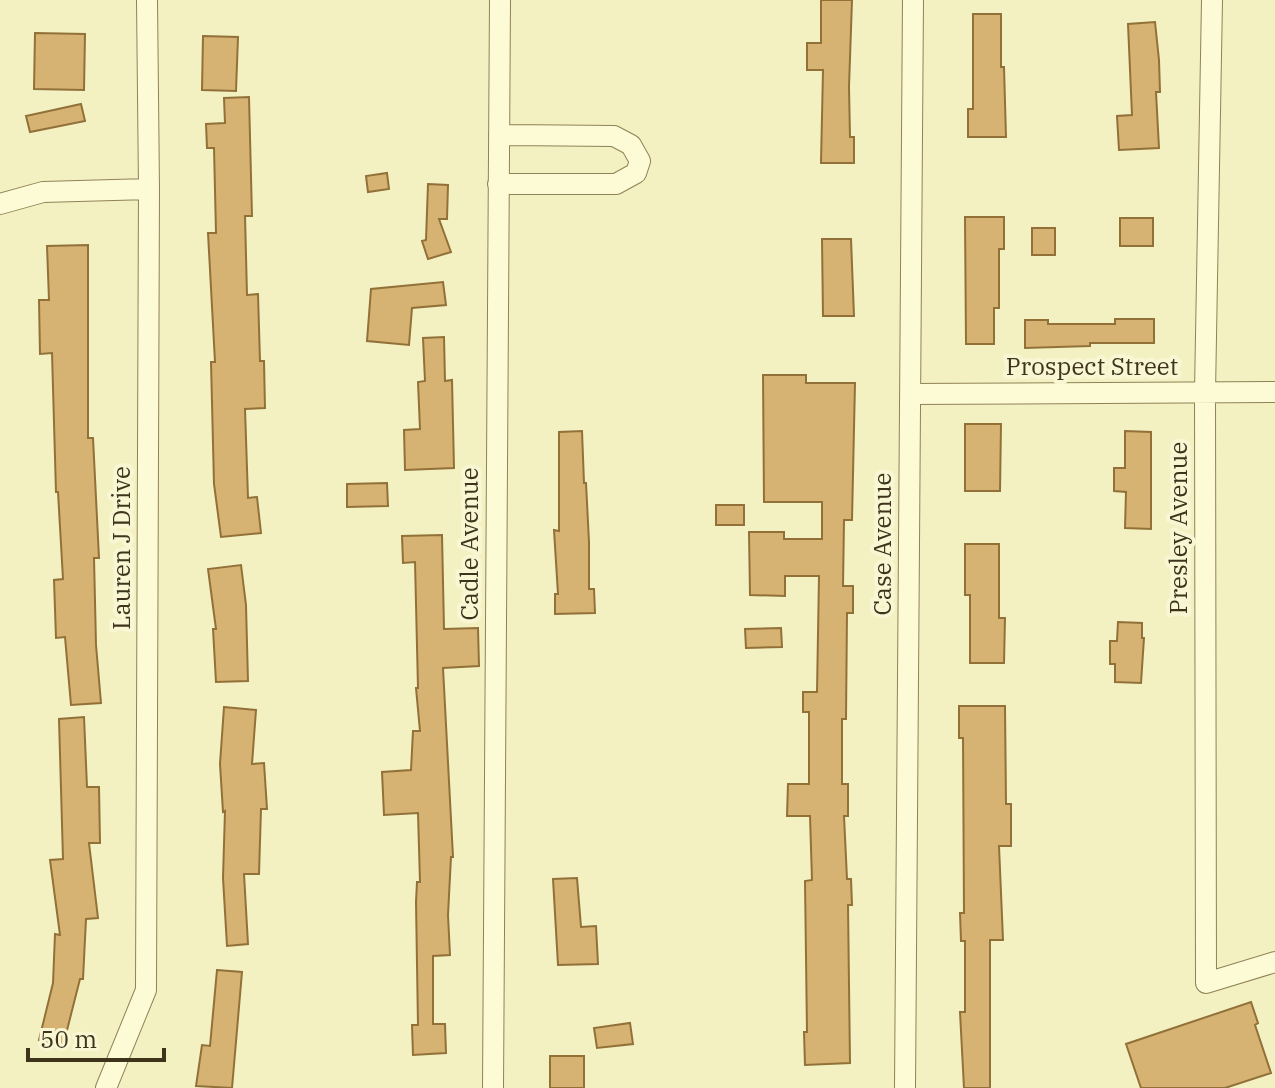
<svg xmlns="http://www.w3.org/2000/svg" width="1275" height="1088" viewBox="0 0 1275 1088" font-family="'IBM Plex Serif',serif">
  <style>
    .building { fill: #d6b373; stroke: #927139; stroke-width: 2 }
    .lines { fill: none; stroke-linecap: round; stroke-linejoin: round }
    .minor-casing { stroke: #908256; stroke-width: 22 }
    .minor { stroke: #fdfad6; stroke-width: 20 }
    .labels { text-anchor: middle; stroke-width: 8; stroke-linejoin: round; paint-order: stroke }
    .street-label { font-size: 24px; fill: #3e341c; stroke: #f9f7d3 }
  </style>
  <rect width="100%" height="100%" fill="#f3f0c2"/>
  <path class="building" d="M821,0h31l-3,87 1,50h4v26h-33l2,-93h-16v-27h14z
    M973,14h28v53h3l2,70h-38v-28h5z
    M1155,22l4,38 1,32h-4l3,56 -40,2 -2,-34 15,-1 -4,-91z
    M35,33l50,1 -1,56 -50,-1z
    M203,36l35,1 -2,54 -34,-1z
    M249,97l3,119h-7l2,79 11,-1 2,67h4l1,47 -20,1 3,89 9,-1 4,36 -40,4 -7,-53 -3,-122h4l-7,-129h8l-2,-85h-7l-1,-24 19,-1 -1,-25z
    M81,104l4,17 -55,11 -4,-16z
    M387,173l2,16 -21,3 -2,-16z
    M428,184l20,1 -1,34h-8l12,33 -23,7 -6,-18 4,-1z
    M965,217h39v32h-5v59h-5v36h-28z
    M1120,218h33v28h-33z
    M1032,228h23v27h-23z
    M822,239h29l3,77h-31z
    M88,245v193h5l6,120h-5l2,87 5,58 -30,2 -6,-68 -9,1 -2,-58 9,-1 -5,-87h-2l-4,-139 -12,1 -1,-54h10l-2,-54z
    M443,282l3,23 -34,3 -3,37 -42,-4 4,-52z
    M1115,319h39v24h-64v3l-65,2v-28h23v4h67z
    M444,337l1,44 7,-1 2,88 -49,2 -1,-40 16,-1 -2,-47 7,-1 -2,-43z
    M763,375h43v8h49l-3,137h-8l-1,66h10v27h-6l-1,106h-4v65h6v32h-4l3,63h4l1,26h-4l2,158 -45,2 -1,-33h3l-2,-151 7,-1 -2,-64h-23l1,-32h21v-72h-6v-20h14l2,-116h-34v20l-35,-1 -1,-63h35v7h38v-37h-58z
    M965,424h36l-1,67h-35z
    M582,431l2,52h2l3,59v47h5l1,24 -40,1v-20h3l-4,-64 5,1v-99z
    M1125,431l26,1v97l-26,-1 1,-36 -12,-1v-23h11z
    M387,483l1,23 -41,1v-23z
    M716,505h28v20h-28z
    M442,535l2,94 34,-1 1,38 -36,2 10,189h-2l-3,58 2,40 -17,1v68h12l1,29 -33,2 -1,-30h6l-2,-123 1,-20h3l-2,-69 -34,2 -2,-43 29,-2 2,-39h7l-4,-43h2l-3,-126 -12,1 -1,-27z
    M965,544h34v74h6l-1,45h-34v-68h-5z
    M241,565l5,40 2,76 -32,1 -3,-53h3l-8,-60z
    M1118,622l24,1v15h2l-3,45 -26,-1v-18h-5v-23h7z
    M781,628l1,19 -36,1 -1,-19z
    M959,706h46l1,98h5v42h-12l4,94h-13v148h-26l-4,-76h5v-71h-4l-1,-28h4l-1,-175h-4z
    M224,707l32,3 -4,54 12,-1 3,46h-6l-2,65h-15l4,70 -21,2 -4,-68 2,-67 -2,1 -3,-48z
    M84,717l3,70h12l1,56h-11l9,75 -12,1 -3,60h-3l-17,67 -24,-6 14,-57 2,-49 5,1 -10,-75 13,-1 -4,-140z
    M577,878l4,49 15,-1 2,38 -40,1 -5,-86z
    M217,970l25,2 -10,116 -36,-2 6,-41 8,1z
    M1251,1002l7,21 -3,2 16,48 -46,15h-84l-15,-44z
    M630,1023l3,21 -36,4 -3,-20z
    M550,1056h34v32h-34z"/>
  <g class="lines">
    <defs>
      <path id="minor" d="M1212,0l-7,392 1,591 69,-21
        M498,184h118l20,-11 4,-12 -9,-16 -17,-9 -115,-1
        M0,204l43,-12 106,-3
        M910,394l365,-2
        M106,1088l40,-98 3,-801 -2,-189
        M493,1088l7,-1088
        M905,1088l8,-1088"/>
    </defs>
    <use href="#minor" class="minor-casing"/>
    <use href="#minor" class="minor"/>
  </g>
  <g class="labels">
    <g class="street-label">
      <text x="1092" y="375">Prospect Street</text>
      <text transform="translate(1179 528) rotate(-90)" y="8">Presley Avenue</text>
      <text transform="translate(470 544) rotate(-90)" y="8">Cadle Avenue</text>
      <text transform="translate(883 544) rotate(-90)" y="8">Case Avenue</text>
      <text transform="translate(122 548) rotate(-90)" y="8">Lauren J Drive</text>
    </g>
  </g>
  <path d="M28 1048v12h136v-12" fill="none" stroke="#3e341c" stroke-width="4"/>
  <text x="40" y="1048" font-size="24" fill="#3e341c" stroke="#f9f7d3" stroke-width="6" paint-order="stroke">50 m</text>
</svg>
